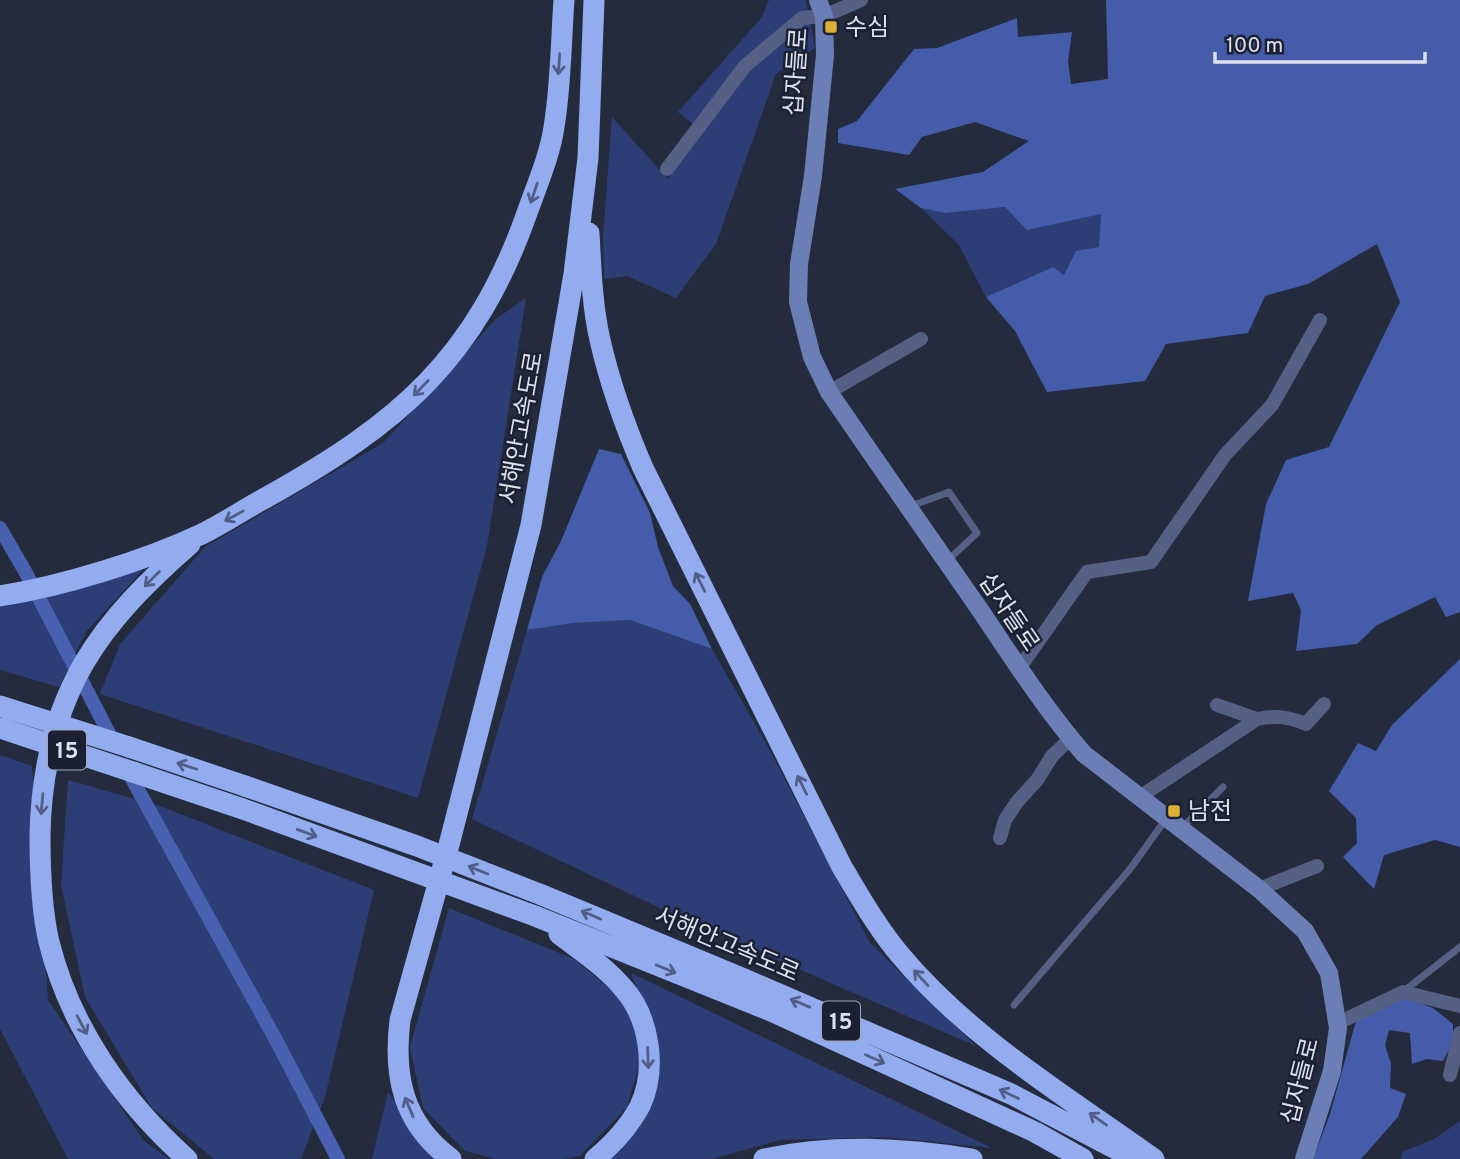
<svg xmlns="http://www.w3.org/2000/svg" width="1460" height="1159" viewBox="0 0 1460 1159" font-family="Overpass,'Noto Sans KR',sans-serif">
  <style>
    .green { fill: #2d3e77 }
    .forest { fill: #445caa }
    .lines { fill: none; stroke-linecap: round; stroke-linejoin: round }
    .canal { stroke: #4861b0; stroke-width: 14 }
    .lane { stroke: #546184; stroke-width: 7 }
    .street { stroke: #546184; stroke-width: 14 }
    .secondary { stroke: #6b7fb6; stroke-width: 18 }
    .highway { stroke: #93abef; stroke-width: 21 }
    .highway-bridge { stroke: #93abef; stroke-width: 21 }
    .oneway { stroke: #515f87 }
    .poi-dot { fill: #ddb133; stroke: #1b2132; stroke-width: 2.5 }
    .labels { text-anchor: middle; stroke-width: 5; stroke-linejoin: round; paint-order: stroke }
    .shield { fill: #1b2132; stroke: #a1a7b4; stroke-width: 2 }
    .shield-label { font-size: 23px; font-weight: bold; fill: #dbe0eb }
    .poi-label { font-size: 24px; fill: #dbe0eb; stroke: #1b2132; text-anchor: start }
    .street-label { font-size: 24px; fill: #dbe0eb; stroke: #1b2132 }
  </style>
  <rect width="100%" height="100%" fill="#242b3c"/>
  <path class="green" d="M769,0h37l9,48 -39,26 -60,170 -40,54 -49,-22 -23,3 -1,-41 9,-121 56,62 25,-55 -15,-12 84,-95z
    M1005,207l97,7 -3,33 -35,29 -11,-9 -67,30 -27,-52 -38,-37 24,5z
    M526,298l-39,248 -69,252 -318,-104 20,-50 85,-97 178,-104 113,-124z
    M147,565l-61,67 -27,55 -59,-17v-64z
    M630,620l82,29 55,96 103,198 106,103 -295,-128 -209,-99 55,-189 47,-7z
    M0,755l32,11 16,234 96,141 25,18h-101l-68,-130z
    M68,780l92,26 214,84 -49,207 -24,62h-87l-62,-51 -67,-111 -24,-112z
    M449,908l125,51 40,33 33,45 -20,70 -47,49 -15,3h-69l-31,-8 -42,-43 -13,-61z
    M631,973l361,175 -107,-11 -105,3 -68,19h-104l36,-37 16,-68z
    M388,1092l46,67h-62z
    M1460,1121v38h-59l1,-7 32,-13z"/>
  <path class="forest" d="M1106,0h354v612l-14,5 -11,-20 -58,28 -20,19 -61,7 5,-41 -8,-17 -45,8 18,-97 20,-44 43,-13 71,-145 -23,-58 -69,40 -43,12 -17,37 -82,11 -21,37 -98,11 -32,-61 -29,-34 67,-30 11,8 12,-24 23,-4 2,-33 -74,16 -22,-23 -60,6 -24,-5 -26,-19 88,-17 46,-31 -54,-19 -53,15 -13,18 -71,-12v-14l19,-8 57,-72 23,-1 80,-30 1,19 54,-5 -4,29 3,23 37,-5z
    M599,449l22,5 29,59 8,34 15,39 17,18 22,45 -82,-29 -56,3 -47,7 15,-53 19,-36z
    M1460,659v188l-25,-7 -51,15 -10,34 -31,-32 14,-14 -1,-25 -27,-27 29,-48 18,8 16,-26z
    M1406,998l27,10 20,16v18l-10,19 -16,-2 -15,5 -2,-31 -21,-3 -4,15 6,19 -1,24 16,6 -8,23 -37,42h-48l17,-45 26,-93z"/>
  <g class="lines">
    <path class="canal" d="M0,528l26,45 88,170
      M126,768l150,272 62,119"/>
    <path class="lane" d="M911,506l38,-14 28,41 -30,28
      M1181,829l42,-42
      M1404,991l56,-44
      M1014,1005l116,-136 36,-50"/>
    <path class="street" d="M667,169l78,-103 57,-48 22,-2 37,-16
      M829,392l92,-53
      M1018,670l69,-98 64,-10 74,-107 47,-50 48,-85
      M1217,705l40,14
      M1138,798l119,-79c19,-4 32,-2 49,5l18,-20
      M1000,838l5,-18 12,-18 20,-22 15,-24 19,-18
      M1259,889l58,-23
      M1338,1023l65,-31 57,14
      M1450,1075l10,-42"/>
    <path class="secondary" d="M818,0l6,16 1,39 -12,121 -14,88 -1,38 14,55 17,35c49,72 99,143 149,215 34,50 66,101 106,147l175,135 46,42 24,42 9,55 -6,43 -28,88"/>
    <path class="highway" d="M589,233c2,35 3,72 11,107 10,44 25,86 43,128l199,399c18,30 36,62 59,89 70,83 165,140 253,203
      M0,596c63,-10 144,-35 202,-62 22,-11 43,-25 65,-37 132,-74 208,-137 260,-284 10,-28 23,-58 27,-86 7,-42 7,-85 10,-127
      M129,747l116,39
      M133,772l110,37
      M542,895l202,84 267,115 124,65
      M535,916l236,95 264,121 48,27
      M559,934c22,17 47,33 65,55 26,30 33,81 16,117 -11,21 -27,38 -45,53
      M187,1159c-64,-57 -117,-132 -138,-217 -8,-34 -9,-71 -9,-106 1,-60 14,-121 44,-173 27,-46 66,-84 106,-119
      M451,1159c-48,-36 -58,-82 -51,-139l50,-179 81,-316 43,-251 14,-116 6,-158
      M764,1159c69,-15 139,-11 208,0"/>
    <path class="highway-bridge" d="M0,706l129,41
      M0,728l133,44
      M245,786l172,60 125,49
      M243,809l292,107"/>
  </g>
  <defs><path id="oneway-shaft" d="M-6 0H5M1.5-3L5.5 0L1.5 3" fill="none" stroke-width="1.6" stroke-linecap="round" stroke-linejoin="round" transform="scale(1.75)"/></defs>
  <g class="oneway">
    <use href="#oneway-shaft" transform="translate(559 64) rotate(94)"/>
    <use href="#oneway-shaft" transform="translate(534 193) rotate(109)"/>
    <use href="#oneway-shaft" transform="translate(421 388) rotate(134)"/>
    <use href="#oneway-shaft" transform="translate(234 516) rotate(151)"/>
    <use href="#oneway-shaft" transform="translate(152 579) rotate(135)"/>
    <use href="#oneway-shaft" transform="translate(700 582) rotate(-117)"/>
    <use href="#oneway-shaft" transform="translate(187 766) rotate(-162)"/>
    <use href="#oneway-shaft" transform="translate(802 785) rotate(-117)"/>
    <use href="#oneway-shaft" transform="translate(42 804) rotate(95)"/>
    <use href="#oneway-shaft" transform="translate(307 833) rotate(20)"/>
    <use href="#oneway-shaft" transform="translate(478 870) rotate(-158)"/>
    <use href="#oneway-shaft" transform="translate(591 915) rotate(-157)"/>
    <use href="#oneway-shaft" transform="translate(666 969) rotate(22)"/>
    <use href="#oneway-shaft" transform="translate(921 978) rotate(-133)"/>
    <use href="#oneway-shaft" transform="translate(800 1003) rotate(-157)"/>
    <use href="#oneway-shaft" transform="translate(82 1025) rotate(62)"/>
    <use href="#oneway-shaft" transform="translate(648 1058) rotate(88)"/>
    <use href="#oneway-shaft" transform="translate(875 1059) rotate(24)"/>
    <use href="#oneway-shaft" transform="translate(1009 1094) rotate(-155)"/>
    <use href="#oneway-shaft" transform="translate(409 1107) rotate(-113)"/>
    <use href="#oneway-shaft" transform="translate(1098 1119) rotate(-145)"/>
  </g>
  <g class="poi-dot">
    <rect x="824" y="20" width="14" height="14" rx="3.5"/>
    <rect x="1167" y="804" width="14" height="14" rx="3.5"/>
  </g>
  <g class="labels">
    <g class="shield">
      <rect x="48" y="730.5" width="38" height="39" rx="5"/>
      <rect x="822" y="1001.5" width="38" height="39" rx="5"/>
    </g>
    <g class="shield-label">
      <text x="67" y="758">15</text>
      <text x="841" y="1029">15</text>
    </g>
    <g class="poi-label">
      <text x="845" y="35">수심</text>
      <text x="1188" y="819">남전</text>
    </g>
    <g class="street-label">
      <text transform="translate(796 72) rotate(-86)" y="8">십자들로</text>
      <text transform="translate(521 428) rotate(-80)" y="8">서해안고속도로</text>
      <text transform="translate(1009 612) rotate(56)" y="8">십자들로</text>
      <text transform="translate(727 944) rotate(23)" y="8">서해안고속도로</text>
      <text transform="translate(1300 1081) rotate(-76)" y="8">십자들로</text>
    </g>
  </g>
  <path d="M1215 52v10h210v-10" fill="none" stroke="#dbe0eb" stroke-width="3.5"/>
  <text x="1226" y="52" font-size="21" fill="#dbe0eb" stroke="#1b2132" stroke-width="5" paint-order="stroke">100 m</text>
</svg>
